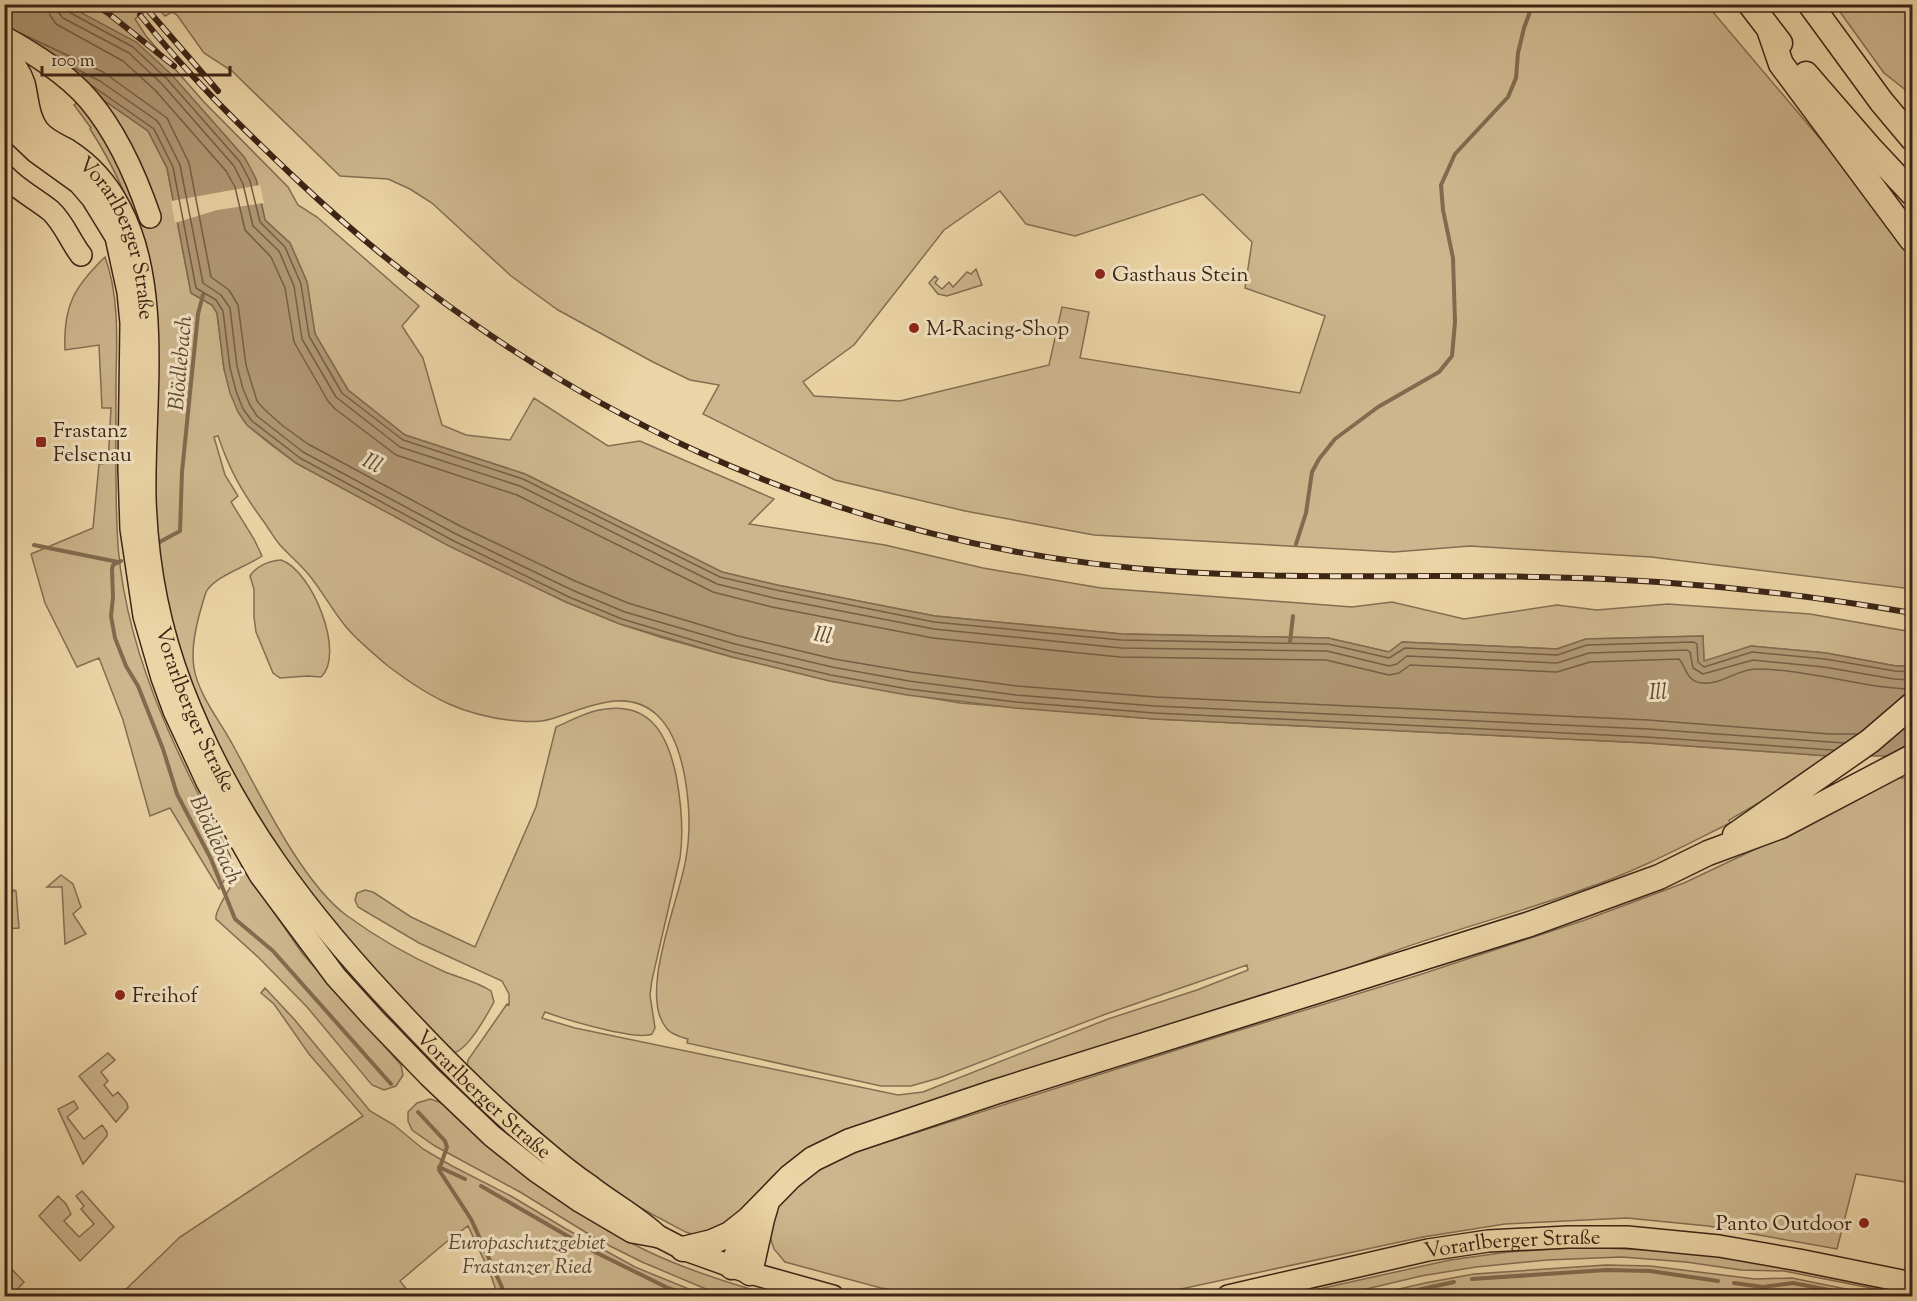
<svg xmlns="http://www.w3.org/2000/svg" width="1917" height="1301" viewBox="0 0 1917 1301" font-family="'Sorts Mill Goudy',serif">
  <style>
    .green { fill: #cdb68d; stroke: #856d52; stroke-width: 1.5; fill-rule: evenodd }
    .water { fill: #b09874; stroke: #826a4e; stroke-width: 1.5 }
    .pier { fill: #ebd4a5 }
    .lines { fill: none; stroke-linecap: round; stroke-linejoin: round }
    .shore { stroke: #765e45; stroke-width: 1.5 }
    .stream { stroke: #826a4e; stroke-width: 4 }
    .primary-casing { stroke: #3d2416; stroke-width: 24 }
    .highway-casing { stroke: #3d2416; stroke-width: 27 }
    .primary { stroke: #ebd4a5; stroke-width: 21 }
    .highway { stroke: #ebd4a5; stroke-width: 24 }
    .rail-casing { stroke: #3d2416; stroke-width: 6 }
    .rail { stroke: #f2e3c4; stroke-width: 4; stroke-dasharray: 11; stroke-linecap: butt }
    .poi-dot { fill: #8f2418; stroke: #f2e3c4; stroke-width: 2 }
    .labels { text-anchor: middle; stroke-width: 6; stroke-linejoin: round; paint-order: stroke }
    .street-label { font-size: 21px; fill: #3d2416; stroke: #f2e3c4 }
    .poi-label { font-size: 21px; fill: #3d2416; stroke: #f2e3c4; text-anchor: start }
    .park-label { font-size: 21px; font-style: italic; fill: #614834; stroke: #f2e3c4 }
    .water-label { font-size: 22px; font-style: italic; fill: #604732; stroke: #f2e3c4 }
  </style>
  <rect width="100%" height="100%" fill="#ebd4a5"/>
  <filter id="stains"><feTurbulence type="fractalNoise" baseFrequency=".00333" numOctaves="4"/><feColorMatrix values="0 0 0 0 .2 0 0 0 0 .09 0 0 0 0 .02 0 0 0 .5 -.17"/></filter>
  <radialGradient id="worn" r=".72"><stop offset=".6" stop-color="#630" stop-opacity="0"/><stop offset="1" stop-color="#630" stop-opacity=".3"/></radialGradient>
  <path class="green" d="M67,5h87l-19,14 11,17 58,66 84,85 10,18 19,12 102,89 -17,20 21,32 19,67 24,10 44,5 24,-42 74,48 32,-5 134,58 -25,25 136,21 98,23 118,20 251,19 40,-5 72,17 93,-14 40,5 71,-6 142,10 102,18v34h-16l-70,-13 -75,-7 -47,16 -1,-26 -117,3 -29,10 -155,-7 -13,10 -61,-14 -206,-4 -187,-18 -158,-31 -55,-13 -197,-98 -120,-39 -57,-45 -33,-56 -8,-52 -17,-39 -25,-23 -9,-41 -172,-164z
    M155,5h1552l181,214 24,44v326l-261,-32 -181,-11 -76,6 -300,-17 -129,-24 -130,-31 -132,-66 16,-29 -29,-5 -37,-18 -95,-52 -47,-34 -79,-73 -22,-14 -22,-10 -48,-3 -108,-105 -28,-18 -27,-38 -5,-3 -7,4zM1000,191l26,33 49,12 128,-42 49,48 -7,46 80,28 -25,77 -220,-35 9,-46 -27,-5 -13,58 -149,36 -86,-5 -11,-14 51,-37 90,-115z
    M1835,5h77v90l-28,-22z
    M92,92l56,39 19,37 24,125 21,12 5,8 7,56 14,43 9,13 23,19 26,19 154,83 116,56 54,22 43,14 69,19 98,24 130,22 195,16 492,24 182,13 -55,38 -45,26 1,3c-48,24 -95,49 -146,66 -84,31 -173,51 -255,88l-451,142c-40,14 -77,28 -107,59 -9,9 -22,34 -31,39 -7,5 -34,19 -41,18 -12,0 -24,-9 -34,-14 -75,-38 -137,-97 -198,-154l1,-7 39,-56 2,1v-11l-7,-13 -83,-38 -61,-36 -3,-7 2,-7 8,-3 8,2 38,25 64,30 61,-140 20,-80c14,-6 28,-14 43,-17 50,-10 68,23 77,65 5,27 8,56 4,83l-28,122 -2,15 5,33 -3,6c-16,7 -88,-15 -107,-22l-3,6 3,1 30,9 304,63 19,4 25,-3 185,-73 89,-29 51,-20 -1,-5 -141,49 -167,64 -28,8h-30l-194,-43 1,-4c-7,-2 -16,-4 -21,-10 -30,-34 13,-130 19,-171 7,-39 2,-114 -29,-143 -31,-29 -72,-6 -106,4 -10,3 -21,3 -32,2 -54,-4 -89,-23 -131,-55 -14,-12 -29,-24 -41,-38 -14,-16 -24,-36 -38,-53 -9,-11 -20,-20 -29,-30 -6,-7 -11,-16 -16,-23 -22,-30 -34,-51 -46,-86l-4,1 11,38 13,21 -7,6 23,37 8,17c-16,11 -47,20 -56,36 -7,22 -16,52 -12,76 5,29 28,55 41,81 27,49 67,133 111,166 30,22 65,42 99,57 15,6 33,10 46,19l3,11c-7,13 -28,51 -42,51l-84,-89 -75,-92 -45,-71 -25,-47 -33,-71 -18,-54 -15,-77 -16,-316c-13,-39 -29,-73 -51,-107l1,-1 -17,-23z
    M105,257c14,38 12,81 11,121 0,50 -1,100 1,150 4,118 59,225 113,327l2,11 -13,23 -49,-81 -20,8 -27,-96 -24,-62 -22,9 -32,-64 -14,-49 62,-26 6,-64 9,-1 3,-55h-9l-3,-63 -34,5c-2,-44 9,-63 40,-93z
    M976,269l6,16 -35,11 -9,-2 -9,-11 6,-7 3,3 -3,4 7,6 7,-7 4,5 14,-15 4,2z
    M281,560c31,10 65,94 40,117l-13,-1 -28,2 -7,-5 -17,-41 -2,-15v-28l-4,-13c6,-10 19,-15 31,-16z
    M1897,778h15v405l-56,-9 -19,75 -129,-23 -81,-8 -122,6 -82,13 -256,55 -39,4h-195l-52,-8 -96,-26 -11,-13 -5,-15 10,-30 38,-36 32,-14 362,-115 211,-65 163,-54 99,-37 78,-37z
    M244,861l16,31 42,61 99,112 2,10 -7,11 -12,4 -12,-5 -65,-78 -48,-49 -43,-39c-2,-10 23,-42 28,-58z
    M61,875l12,9 8,23 -8,7 13,20 -21,10 -3,-57h-15z
    M14,890l2,1 3,37 -14,1v-29z
    M265,988l29,31 76,92 24,14 29,24 29,17 59,30 55,33 69,38 71,29h-208l-8,-23 -22,-47 -23,17 -45,38 12,15h-293l61,-59 183,-121 -54,-62 -35,-50 -13,-11z
    M108,1053l7,7 -14,12 7,9 -4,4 9,11 5,-4 9,11 1,5 -12,14 -37,-46z
    M430,1099l12,4c60,57 128,111 203,147 41,20 86,34 130,46h-46l-23,-7 -64,-27 -42,-21 -80,-49 -85,-46 -23,-16 -4,-9v-9l9,-9z
    M74,1101l4,7 -11,9 17,22 18,-14 5,7v4l-24,28 -25,-55z
    M82,1191l32,36 -34,34 -41,-45 19,-20 8,8 5,10 -7,7 15,16 15,-13 -13,-15 3,-3 -8,-10z
    M1585,1247l102,5 55,8 170,30v6l-128,-25 -43,-1 -55,-8 -64,-5 -75,3 -71,7 -55,9 -84,20h-50l163,-36 58,-8z
    M4,1261l20,21 -13,14h-6z
    M1606,1265l44,1 105,13 37,-1 88,18h-511l56,-13 49,-9z"/>
  <path class="water" d="M4,5h63l69,37 35,32 74,84 11,21 9,41 25,23 17,39 8,52 33,56 57,45 120,39 197,98 55,13 158,31 187,18 206,4 61,14 13,-10 155,7 29,-10 117,-3 1,25 47,-15 75,7 70,13h16v90h-83l-182,-13 -492,-24 -140,-11 -108,-13 -77,-14 -98,-24 -112,-33 -54,-22 -117,-56 -153,-83 -49,-38 -9,-13 -8,-19 -6,-24 -7,-56 -5,-8 -21,-12 -24,-125 -19,-37 -56,-39 -87,-42z"/>
  <path class="pier" d="M260,185l4,18 -47,7 -42,13 -4,-22z"/>
  <g class="lines">
    <path class="shore" d="M48,4l2,11 6,9 67,37 32,29 71,81 9,16 10,43 26,27 14,31 9,54 34,59 6,7 62,47 121,40 196,97 59,15 161,31 187,19 206,3 63,15 10,-2 11,-8 147,7 33,-10 89,-3c8,9 7,23 24,24 18,2 35,-14 53,-14 53,0 104,19 156,20
      M57,4l2,9 4,5 66,35 33,31 72,82 9,18 10,42 26,25 15,35 8,53 34,58 64,50 120,39 197,98 57,14 160,31 187,19 206,3 62,15 8,-2 10,-8 150,7 32,-10 98,-3 3,2 3,16 10,6 50,-14 71,7 70,12 18,1
      M65,4l2,7 66,36 34,32 73,83 10,19 10,41 25,25 16,37 8,52 33,57 61,47 120,39 197,98 56,13 158,32 187,18 207,4 61,14 16,-10 152,7 30,-10 107,-3 3,2 1,18 6,5 48,-15 73,7 70,12 17,1
      M20,33l83,39 64,46 22,45 22,114 18,13 9,15 8,60 11,36 7,8 19,17 25,18 152,82 115,55 53,22 110,33 96,23 77,13 106,14 139,11 492,23 182,14h27
      M72,67l28,14 56,39 4,5 20,40 23,118 18,12 9,13 7,58 6,23 7,16 7,11 46,36 153,82 116,56 53,22 110,32 97,23 77,14 107,14 139,11 493,23 196,14
      M91,85l63,44 19,38 23,121 20,12 7,11 7,57 6,23 7,18 9,12 48,37 152,82 117,57 53,22 111,33 98,23 77,14 108,13 139,11 492,24 186,13"/>
    <path class="stream" d="M156,544l24,-13 2,-59 16,-158 5,-19
      M1296,544l10,-31 6,-41 7,-13 16,-20 43,-32 61,-35 13,-16 3,-34 -2,-64 -10,-48 -2,-25 14,-31 53,-57 8,-19 2,-25 6,-25 7,-19 4,-5
      M34,545l84,17
      M121,561l-8,4 -1,4 1,28 -2,19 4,22 11,28 12,20 25,63 14,45 34,65 24,60 38,32 118,133
      M1290,642l3,-26
      M418,1112l27,29 2,6 -8,23 32,49 35,77
      M439,1167l26,12
      M481,1186l116,67 71,35 22,8
      M1472,1279l134,-9 44,1 68,10
      M1734,1283l29,4 30,-4 67,13
      M1390,1296l64,-14"/>
    <defs>
      <g id="primary">
        <path d="M4,37c30,17 63,37 85,63 28,33 47,76 61,117"/>
        <path id="s1" d="M4,53c9,9 16,18 20,30 4,16 4,34 14,47 8,10 19,14 30,20 22,14 40,34 52,58 43,80 23,200 25,290 2,64 14,129 37,189 50,130 128,231 223,330 44,47 90,93 140,134 14,12 29,24 45,35 23,18 48,31 69,51"/>
        <path d="M4,78l7,20 1,27 4,8 20,19 43,31 13,15 24,39 12,55 3,31 -2,145 2,61 13,87 18,62 12,33 33,71 53,93 76,102 38,42 55,57 63,60 44,35 45,31 51,30 28,5 23,12 67,24 83,23"/>
        <path d="M4,175c14,15 31,23 47,36 13,12 19,30 30,44"/>
        <path id="s2" d="M1228,1296l200,-46 60,-9 80,-4h59l92,9 80,14 113,23"/>
      </g>
      <path id="highway" d="M1750,4l30,39
        M1810,4l71,97 31,37
        M1770,32l11,32 131,176
        M1806,74l65,75 41,44
        M1735,835l135,-94 42,-36
        M683,1249l29,-7 18,-8 19,-15 41,-42 23,-18 37,-18 145,-49 535,-168 129,-47 49,-24 73,-27 131,-69
        M732,1267l15,-40
        M750,1273l12,-54 5,-17"/>
    </defs>
    <use href="#primary" class="primary-casing"/>
    <use href="#highway" class="highway-casing"/>
    <use href="#primary" class="primary"/>
    <use href="#highway" class="highway"/>
    <defs>
      <path id="rail" d="M93,4l15,9 66,53
        M147,9l71,82
        M140,15c47,59 100,111 155,163 242,229 541,370 875,393 124,9 248,3 372,6 124,2 249,15 370,36"/>
    </defs>
    <use href="#rail" class="rail-casing"/>
    <use href="#rail" class="rail"/>
  </g>
  <g class="poi-dot">
    <circle cx="1100" cy="274" r="6"/>
    <circle cx="914" cy="328" r="6"/>
    <rect x="35" y="436" width="12" height="12" rx="3"/>
    <circle cx="120" cy="995" r="6"/>
    <circle cx="1864" cy="1223" r="6"/>
  </g>
  <g class="labels">
    <g class="street-label">
      <text dy="7" stroke="none"><textPath href="#s1" startOffset="228">Vorarlberger Straße</textPath></text>
      <text dy="7" stroke="none"><textPath href="#s1" startOffset="714">Vorarlberger Straße</textPath></text>
      <text dy="7" stroke="none"><textPath href="#s1" startOffset="1200">Vorarlberger Straße</textPath></text>
      <text dy="7" stroke="none"><textPath href="#s2" startOffset="290">Vorarlberger Straße</textPath></text>
    </g>
    <g class="poi-label">
      <text x="1112" y="281">Gasthaus Stein</text>
      <text x="926" y="335">M-Racing-Shop</text>
      <text x="53" y="437">Frastanz<tspan x="53" dy="24">Felsenau</tspan></text>
      <text x="132" y="1002">Freihof</text>
      <text x="1852" y="1230" text-anchor="end">Panto Outdoor</text>
    </g>
    <g class="park-label">
      <text x="527" y="1249">Europaschutzgebiet<tspan x="527" dy="24">Frastanzer Ried</tspan></text>
    </g>
    <g class="water-label">
      <text transform="translate(179 363) rotate(-85)" y="8">Blödlebach</text>
      <text transform="translate(373 462) rotate(30)" y="8">Ill</text>
      <text transform="translate(823 634) rotate(12)" y="8">Ill</text>
      <text x="1658" y="699">Ill</text>
      <text transform="translate(217 839) rotate(65)" y="8">Blödlebach</text>
    </g>
  </g>
  <rect width="1917" height="1301" fill="none" stroke="#ebd4a5" stroke-width="24"/>
  <rect x="6" y="6" width="1905" height="1289" fill="none" stroke="#3d2416" stroke-width="3"/>
  <rect x="12" y="12" width="1893" height="1277" fill="none" stroke="#3d2416" stroke-width="1.5"/>
  <path d="M42 66v9h188v-9" fill="none" stroke="#3d2416" stroke-width="3"/>
  <text x="51" y="66" font-size="18" fill="#3d2416" stroke="#f2e3c4" stroke-width="4.5" paint-order="stroke">100 m</text>
  <rect width="100%" height="100%" filter="url(#stains)"/>
  <rect width="100%" height="100%" fill="url(#worn)"/>
</svg>
